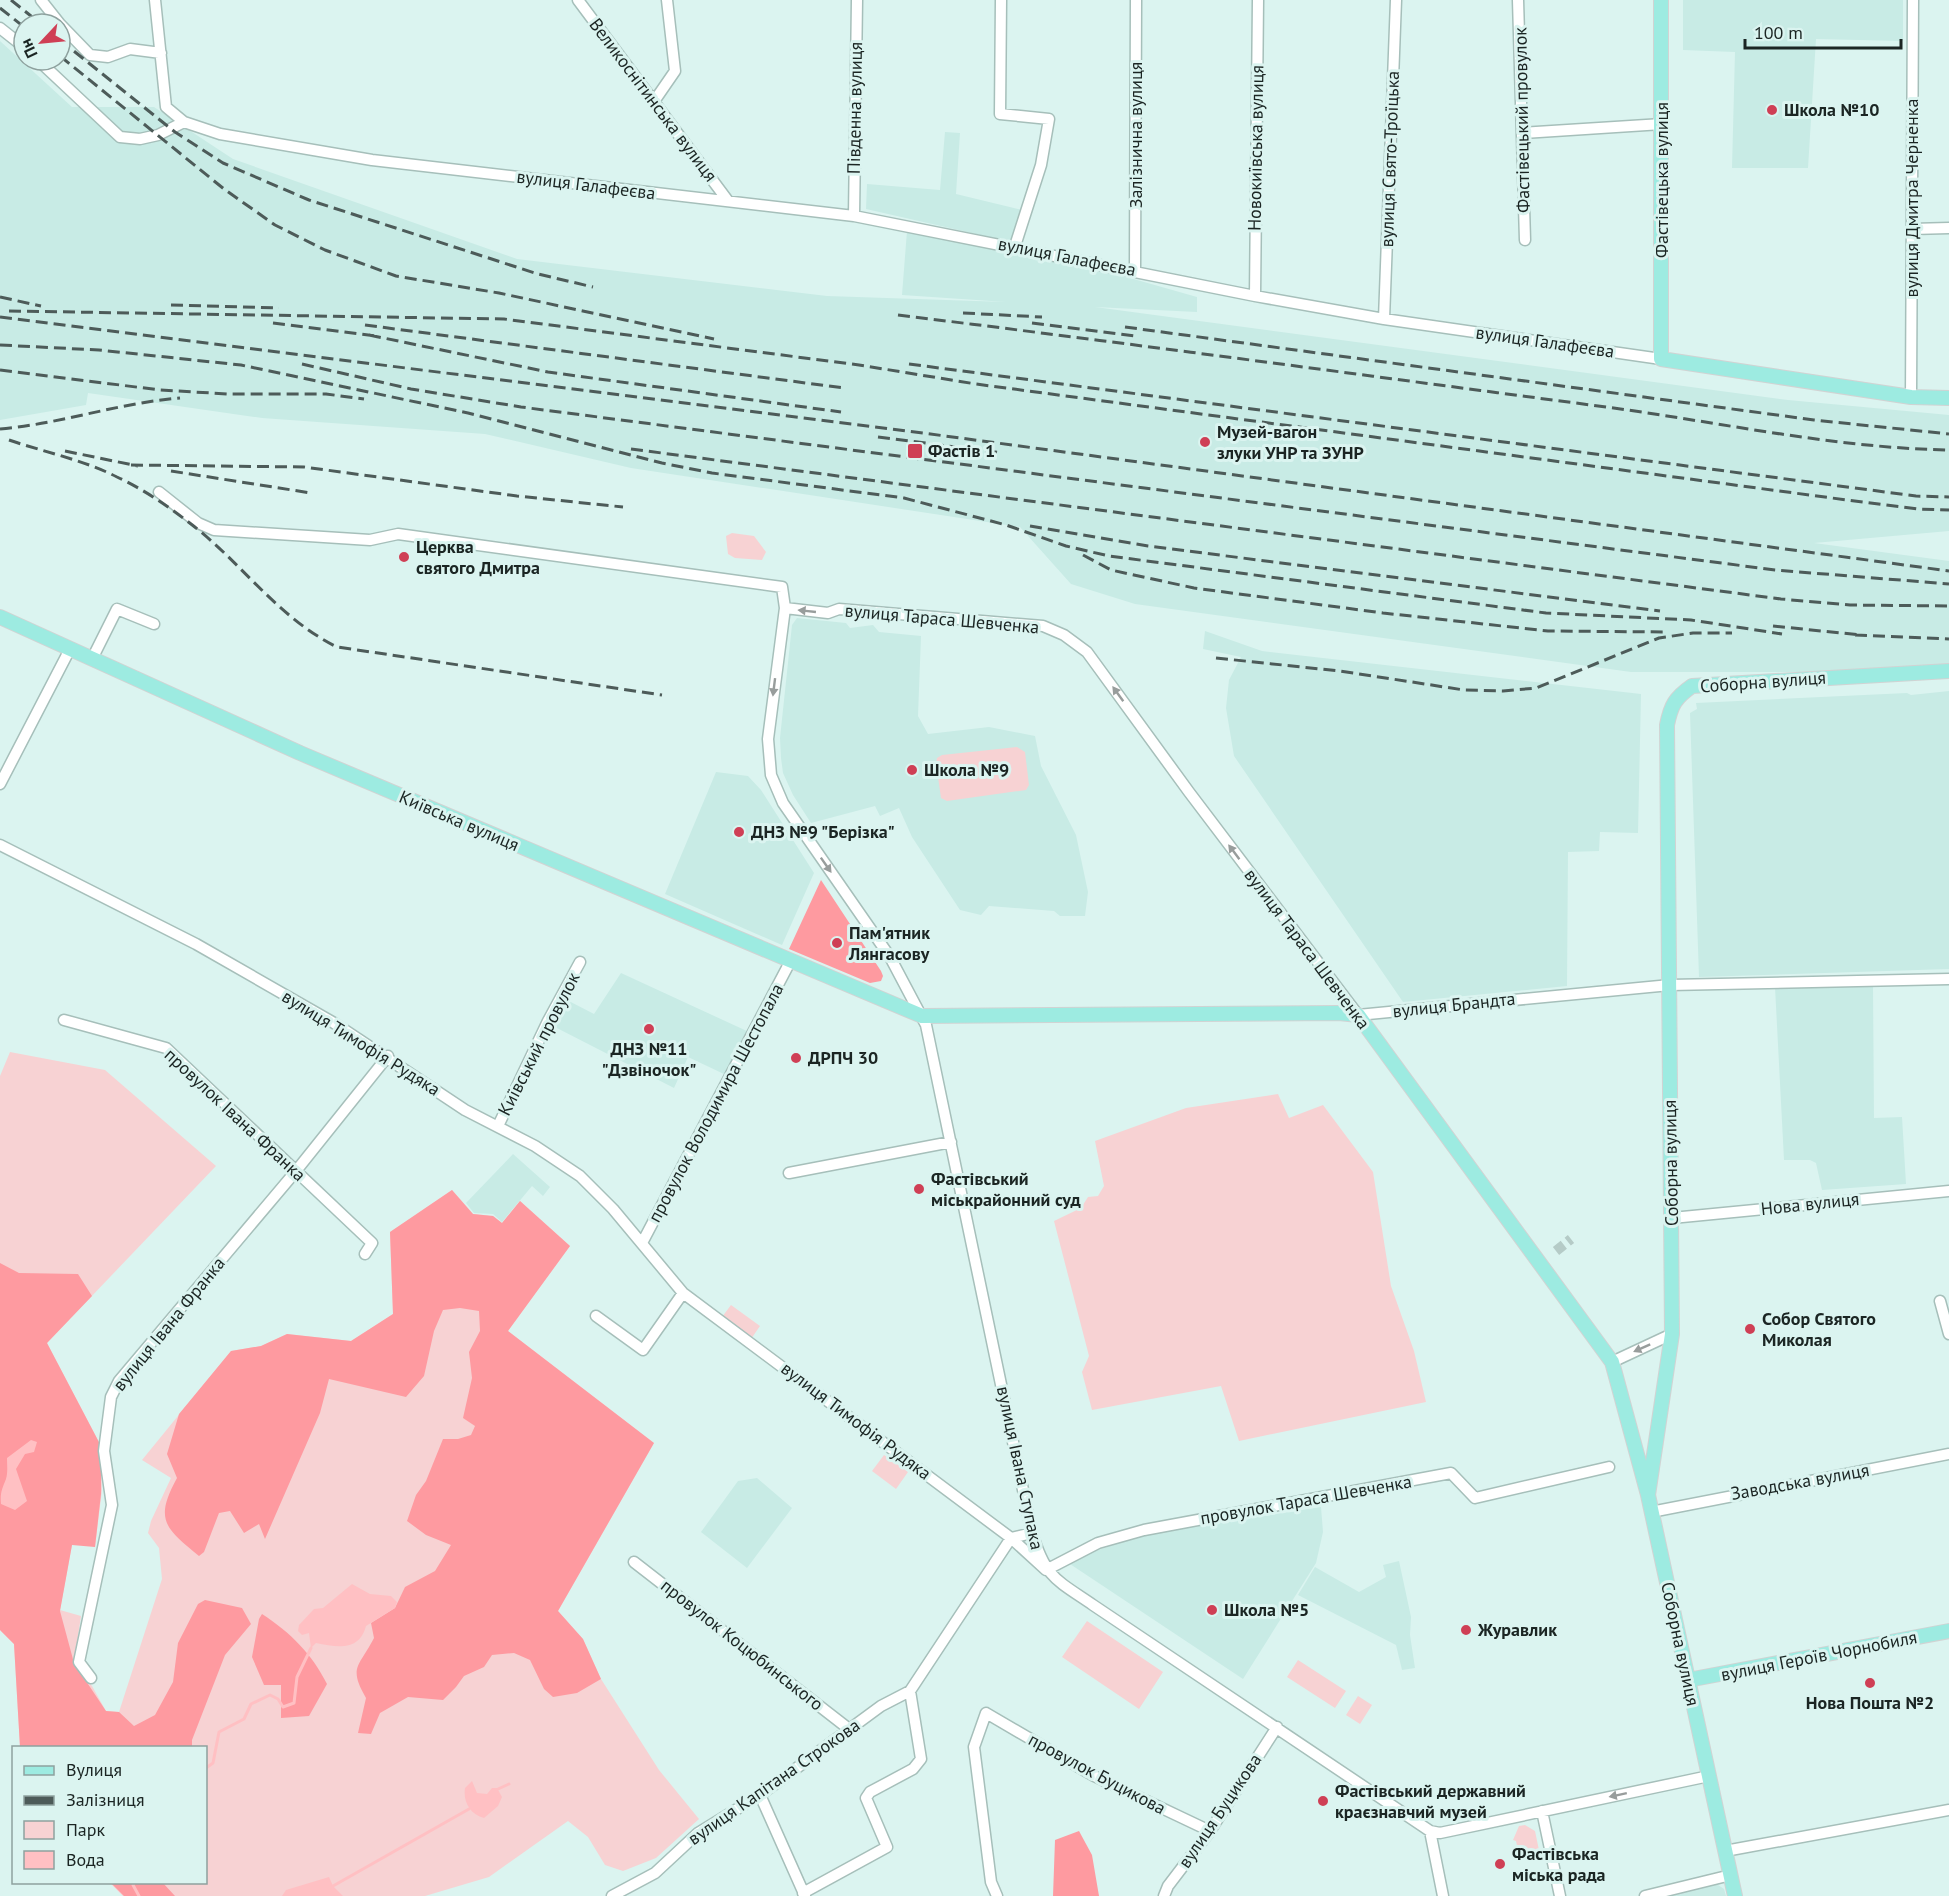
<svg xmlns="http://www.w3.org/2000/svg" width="1949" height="1896" viewBox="0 0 1949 1896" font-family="'PT Sans',sans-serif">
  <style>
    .built { fill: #c8ebe5 }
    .green { fill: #f7d2d3 }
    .forest { fill: #fe9aa0 }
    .water { fill: #ffc0c3 }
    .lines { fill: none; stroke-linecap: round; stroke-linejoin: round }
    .stream { stroke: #ffc0c3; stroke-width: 3 }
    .minor-tunnel { stroke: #b5cbc7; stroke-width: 10; stroke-dasharray: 10 5; stroke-linecap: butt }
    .minor-casing { stroke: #a6bfba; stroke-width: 13 }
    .major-casing { stroke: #d1d3d3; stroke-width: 16 }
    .minor { stroke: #fff; stroke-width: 10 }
    .major { stroke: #9debe1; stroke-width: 14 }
    .rail { stroke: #4d5b59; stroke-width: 3; stroke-dasharray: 12 6; stroke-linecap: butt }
    .oneway { fill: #989d9c }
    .poi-dot { fill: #cf3f55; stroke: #dbf4f0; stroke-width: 2 }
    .labels { text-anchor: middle; stroke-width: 6; stroke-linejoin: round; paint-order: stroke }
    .street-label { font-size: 18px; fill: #1b2523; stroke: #dbf4f0 }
    .poi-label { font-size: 18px; font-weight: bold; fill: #1b2523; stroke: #dbf4f0; text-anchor: start }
  </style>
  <rect width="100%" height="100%" fill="#dbf4f0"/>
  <path class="built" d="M1683,0h220v41l-87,-2 -8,129h-76l3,-116 -52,-2z
    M0,41l72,66h82l79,52 284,100 310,37 179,6 -104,-7 5,-64 37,5 186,42 67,19v15l-102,-5 693,93 161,15v116l-135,12 135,18v111h-318l-496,-68 -64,-20 -51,-57 -389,-59 -146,-34 -223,-16 -174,-25 -2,12 -86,15z
    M945,132l15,1 -4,61 70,17 -10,32 -150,-34 1,-25 73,6z
    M797,618l49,5 4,5 23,-3 6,7 42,4 -3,80 10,18 61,-7 46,9 6,30 35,69 12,57 -3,24h-25l-6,-5 -65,-5 -8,9 -21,-5 -48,-73 -13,-29 -19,8 -5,-10 -64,17 -18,-28 -10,-22 -2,-15 -1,-20 12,-113z
    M1205,631l57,20 379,43 -3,139 -38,-1 -1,19 -31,1 -1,134 -164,16 -169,-246 -8,-48 3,-28 12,-23 -38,-8z
    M1949,691v278l-250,8 -9,-264 7,-4 -1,-6 211,-10 4,2z
    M716,772l32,4 13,14 53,83 -32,72 -117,-51z
    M621,973l128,59 -23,43 -38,-18 -14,31 -123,-63 14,-26 29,15z
    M1873,986l1,132 28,-1 4,67 -84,6 -6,-27 -6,-3h-26l-9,-173z
    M513,1154l37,33 -7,9 -11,-10 -30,36 -9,-8 -19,-1 -8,-10z
    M757,1478l35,30 -45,60 -46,-36 37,-51z
    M1321,1507l2,25 -7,31 -73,116 -173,-115 25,-13 52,-17z
    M1399,1561l12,56 -1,18 5,33 -13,2 -6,-25 -98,-50 17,-28 44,25 27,-15 -3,-12z
    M1715,1883l9,6 2,7h-67z"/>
  <path class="green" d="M732,533l22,3 12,16 -4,8 -27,-2 -7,-4 -2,-18z
    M1017,747l8,5 4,33 -3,5 -79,11 -6,-3 -5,-35 1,-5 5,-3z
    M10,1052l95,18 111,96 -169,177 54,103 1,44 -7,57 -14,-4 -9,2 -12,65 21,6 -7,47 18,23 14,25 13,1 43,-133 -3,-31 -11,-15 3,-12 20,-43 -29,-18 89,-109 30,-5 26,-12 64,7 42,-27 -3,-82 62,-42 21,24 20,2 9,7 18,-22 50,45 -62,85 146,112 -96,168 25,28 18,40 58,91 40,49 -43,39 -33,13 -18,-6 -17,-28 -20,-16 -79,56 -64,19h-302l-13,-13 96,-1v-134l-186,-1 -6,-103 -14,-14v-554z
    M1278,1094l11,24 34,-13 50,67 18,114 23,65 12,51 -187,39 -18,-55 -129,24 -10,-38 7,-16 -35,-135 27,-13 7,-11 10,-1 6,-10 -9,-45 91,-33z
    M731,1305l29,21 -9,13 -29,-22z
    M884,1455l24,17 -12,17 -24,-18z
    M1087,1621l76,51 -24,37 -77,-52z
    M1298,1660l48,31 -11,17 -48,-31z
    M1358,1696l14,9 -12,19 -14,-9z
    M1525,1825l10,6 5,24 -20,4 -4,-18 -3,-1 6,-14z"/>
  <path class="forest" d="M821,880l60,91 2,5 -2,5 -11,2 -81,-34z
    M452,1190l21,24 20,2 9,7 18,-22 50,45 -62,85 146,112 -96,168 25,28 18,40 -24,14 -24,4 -9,-8 -14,-29 -16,-7 -22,2 -8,12 -20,9 -8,11 -13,13 -35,-3 -28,16 -9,21 -13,-1 8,-35c-18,-31 -7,-31 8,-60l-3,-15 24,-15 10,-21 30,-16 16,-26 -25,-10 -19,-14 9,-26 10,-14 17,-42h15l13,-4 4,-9 -12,-8 9,-40 -3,-26 11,-21 -1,-20 -19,-3 -17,2 -9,21 -10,45 -18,21 -77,-18 -9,34 -55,126 -6,-15 -15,9 -14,-22 -11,2 -15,39 -5,4c-34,-28 -45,-36 -22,-78l-10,-24 12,-40 52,-63 30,-5 26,-12 64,7 42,-27 -3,-82z
    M0,1263l19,10 59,1 14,22 -45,47 54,103v48l-6,53 -23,-2 -12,66 14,52 32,48 13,1 15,14 21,-11 18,-33 5,-39 20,-39 7,-4 37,8 9,16 -26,31 -33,85v7h-172l-6,-103 -14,-14z
    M262,1614c29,19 50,40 65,70l-18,32 -28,2v-33h-17l-12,-28 7,-38z
    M1079,1831l13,24 7,41h-46l2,-56z
    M111,1883h52l12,13h-51z"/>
  <path class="water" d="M31,1440l6,2 -3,10 -9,2 -9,15 11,32 -12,9 -14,-6c-1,-11 1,-15 5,-25 2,-6 1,-15 1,-21z
    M352,1584l18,10 21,2 6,6 -2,6 -29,18c-7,26 -29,21 -50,17l-5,5 -2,-15 -7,2 -4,-4 1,-6 15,-16 9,-1z
    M472,1781l5,12 10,1 5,-6h5l5,9 -4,9 -14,12c-14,-4 -21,-16 -19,-30z
    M329,1877l4,9 10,10h-61l4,-6z"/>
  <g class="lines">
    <path class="stream" d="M206,1768l7,-5 6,-31 25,-13 7,-15 19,-9 8,4 5,8 11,-4 3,-26 14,-29
      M498,1789l11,-5
      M135,1882l-2,3 6,11
      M333,1886l136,-77"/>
    <path class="minor-tunnel" d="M1556,1251l15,-12"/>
    <defs>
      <path id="minor" d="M41,0l19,24
        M155,0l11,107 18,15 36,12 152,26 482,56 401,80 129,23 277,40
        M578,0l150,201
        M1001,0l-1,114 49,5 -8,46 -26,81
        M1518,0l7,240
        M60,24l30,31 18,2 22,-8 31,4
        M0,28l24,19
        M38,60l82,77 20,2 18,-4 26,-13
        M655,100l20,-29 -8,-71
        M1522,133l140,-9
        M854,216l3,-216
        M1912,229l37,-1
        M1135,270l1,-270
        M1255,296l3,-296
        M1384,319l12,-319
        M1911,397l2,-397
        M159,492l39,31 16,7 156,10 28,-6 384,53 3,21 -17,131 3,36 12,28 107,154 36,68 106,508c14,45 23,46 61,72l337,226 13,65
        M785,608l43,5 11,-4 204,17 21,9 23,17 102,140 169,223 312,-30 279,-6
        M92,659l25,-50 37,15
        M0,784l70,-135
        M0,845l196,99 138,79 131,87 70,36 45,30 33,33 70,84 328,245 21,-5
        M64,1020l102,28 206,195 -7,11
        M498,1126l50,-105 32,-59
        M789,1173l162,-31
        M1672,1218l277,-27
        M642,1243l148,-281
        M1940,1301l9,33
        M596,1316l47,34 40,-57
        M1612,1362l60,-28
        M1651,1512l298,-58
        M634,1562l215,167
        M91,1678l-12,-16 33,-157 -8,-54 7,-54 8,-16 177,-210 92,-115
        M760,1795l45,101
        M1542,1811l18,85
        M1430,1831l10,2 269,-57
        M1725,1851l224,-41
        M803,1893l84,-46 -21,-49 4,-6 43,-23 8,-10 -11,-68
        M612,1896l43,-23 43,-40 62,-38 121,-89 29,-15 101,-153 35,32 52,-27 46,-13 307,-57 24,25 134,-31
        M997,1896l-6,-14 -17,-135 12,-34 108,63 116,55
        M1164,1896l4,-10 42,-55 67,-104
        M1645,1896l86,-21"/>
      <path id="major" d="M1661,0v359l250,38 38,1
        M0,617l300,136 622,263 417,-3 19,2 254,347 36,133
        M1688,1680l261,-49
        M1735,1896l-87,-401 24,-161 -5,-609c4,-20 8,-27 25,-39l257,-15"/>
    </defs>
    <use href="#minor" class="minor-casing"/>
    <use href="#major" class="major-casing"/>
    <use href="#minor" class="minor"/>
    <use href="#major" class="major"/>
    <path class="rail" d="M11,0l30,24
      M0,8l24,19
      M60,40l115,92 48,31 86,37 229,74 55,13
      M60,56l164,133 51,36 50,25 71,26 103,17 215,46
      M0,297l41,9
      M171,305l108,3
      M9,311l495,8 355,46 117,19 871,116 71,9 31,1
      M963,313l79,4
      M898,315c236,29 472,61 708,92 113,15 228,41 343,43
      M0,317l923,116 1026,138
      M273,323l104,13
      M1032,323l104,13
      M365,325l479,63
      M1125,327l689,93 135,14
      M369,335l179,37 293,40
      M0,345l99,5 142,15 227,48 194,50 50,10 192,25 102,27 60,21 43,10 437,57 145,7 91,14
      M302,364l109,25 110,18 1254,163 174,14
      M909,364l1007,132 33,1
      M0,370l160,20 68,4h98l38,5
      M0,429c60,-5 118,-26 180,-31
      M878,437l125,16
      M9,440c35,12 75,20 108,37 26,12 51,29 74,47 51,39 87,94 146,123l325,48
      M631,449l1150,150 69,6 99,1
      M65,451l73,15
      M131,465l173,2 213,29 106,11
      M171,471l140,22
      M1030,526l118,20 512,65
      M1083,555l28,15 83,18 189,25 165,18 118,1
      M1773,626l88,9
      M1855,635l94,4
      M1216,658l124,13 124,19 39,1 33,-3 123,-50 34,-5h39"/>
  </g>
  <defs><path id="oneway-solid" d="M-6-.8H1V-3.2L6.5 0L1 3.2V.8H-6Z" transform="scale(1.5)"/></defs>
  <g class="oneway">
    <use href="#oneway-solid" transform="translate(807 611) rotate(-174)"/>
    <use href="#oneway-solid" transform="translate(774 687) rotate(97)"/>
    <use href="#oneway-solid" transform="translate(1118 694) rotate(-126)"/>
    <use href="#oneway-solid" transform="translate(1234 852) rotate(-127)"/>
    <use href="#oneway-solid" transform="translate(826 865) rotate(55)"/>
    <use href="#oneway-solid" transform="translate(1642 1348) rotate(156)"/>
    <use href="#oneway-solid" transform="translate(1618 1795) rotate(168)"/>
  </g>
  <g class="poi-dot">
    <circle cx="1772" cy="110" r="6"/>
    <circle cx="1205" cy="442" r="6"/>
    <rect x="907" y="443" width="16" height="16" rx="3"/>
    <circle cx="404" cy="557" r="6"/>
    <circle cx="912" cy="770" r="6"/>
    <circle cx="739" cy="832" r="6"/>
    <circle cx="837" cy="943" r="6"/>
    <circle cx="649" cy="1029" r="6"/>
    <circle cx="796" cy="1058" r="6"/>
    <circle cx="919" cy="1189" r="6"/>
    <circle cx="1750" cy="1329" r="6"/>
    <circle cx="1212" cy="1610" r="6"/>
    <circle cx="1466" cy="1630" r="6"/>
    <circle cx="1870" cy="1683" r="6"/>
    <circle cx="1323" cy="1801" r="6"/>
    <circle cx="1500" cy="1864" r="6"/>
  </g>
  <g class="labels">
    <g class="street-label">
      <text transform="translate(653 100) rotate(53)" y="6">Великоснітинська вулиця</text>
      <text transform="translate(855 108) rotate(-89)" y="6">Південна вулиця</text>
      <text transform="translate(1522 120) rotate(-91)" y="6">Фастівецький провулок</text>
      <text transform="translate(1136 135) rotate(-90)" y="6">Залізнична вулиця</text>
      <text transform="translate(1256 148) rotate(-89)" y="6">Новокиївська вулиця</text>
      <text transform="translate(1390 159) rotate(-88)" y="6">вулиця Свято-Троїцька</text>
      <text transform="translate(1662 180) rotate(-90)" y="6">Фастівецька вулиця</text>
      <text transform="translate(586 185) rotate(7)" y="6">вулиця Галафеєва</text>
      <text transform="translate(1912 198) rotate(-90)" y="6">вулиця Дмитра Черненка</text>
      <text transform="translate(1067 257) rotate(11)" y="6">вулиця Галафеєва</text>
      <text transform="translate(1545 342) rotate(8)" y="6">вулиця Галафеєва</text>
      <text transform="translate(942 619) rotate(5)" y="6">вулиця Тараса Шевченка</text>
      <text transform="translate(1763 682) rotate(-4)" y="6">Соборна вулиця</text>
      <text transform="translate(459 821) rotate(23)" y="6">Київська вулиця</text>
      <text transform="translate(1307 949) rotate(53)" y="6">вулиця Тараса Шевченка</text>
      <text transform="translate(1454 1005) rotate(-6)" y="6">вулиця Брандта</text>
      <text transform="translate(361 1043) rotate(32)" y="6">вулиця Тимофія Рудяка</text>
      <text transform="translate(539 1044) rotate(-63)" y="6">Київський провулок</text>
      <text transform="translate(716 1103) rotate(-62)" y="6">провулок Володимира Шестопала</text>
      <text transform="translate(235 1115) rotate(43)" y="6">провулок Івана Франка</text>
      <text transform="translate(1671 1163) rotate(-91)" y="6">Соборна вулиця</text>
      <text transform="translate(1810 1204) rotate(-6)" y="6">Нова вулиця</text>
      <text transform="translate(169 1324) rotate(-51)" y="6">вулиця Івана Франка</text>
      <text transform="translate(856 1421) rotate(37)" y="6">вулиця Тимофія Рудяка</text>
      <text transform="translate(1020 1468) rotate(78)" y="6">вулиця Івана Ступака</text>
      <text transform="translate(1800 1482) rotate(-10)" y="6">Заводська вулиця</text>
      <text transform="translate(1306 1500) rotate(-10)" y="6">провулок Тараса Шевченка</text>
      <text transform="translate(1680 1644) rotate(78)" y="6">Соборна вулиця</text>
      <text transform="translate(742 1645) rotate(38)" y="6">провулок Коцюбинського</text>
      <text transform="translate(1819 1656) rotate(-11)" y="6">вулиця Героїв Чорнобиля</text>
      <text transform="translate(1097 1774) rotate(28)" y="6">провулок Буцикова</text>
      <text transform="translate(774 1782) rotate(-35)" y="6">вулиця Капітана Строкова</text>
      <text transform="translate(1220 1811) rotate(-56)" y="6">вулиця Буцикова</text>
    </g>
    <g class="poi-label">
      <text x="1784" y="116">Школа №10</text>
      <text x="1217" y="438">Музей-вагон<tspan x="1217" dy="21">злуки УНР та ЗУНР</tspan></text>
      <text x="928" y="457">Фастів 1</text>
      <text x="416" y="553">Церква<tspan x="416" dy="21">святого Дмитра</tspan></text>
      <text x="924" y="776">Школа №9</text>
      <text x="751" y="838">ДНЗ №9 "Берізка"</text>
      <text x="849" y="939">Пам'ятник<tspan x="849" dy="21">Лянгасову</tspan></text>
      <text x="649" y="1055" text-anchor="middle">ДНЗ №11<tspan x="649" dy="21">"Дзвіночок"</tspan></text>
      <text x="808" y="1064">ДРПЧ 30</text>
      <text x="931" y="1185">Фастівський<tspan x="931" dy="21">міськрайонний суд</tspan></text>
      <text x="1762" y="1325">Собор Святого<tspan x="1762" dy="21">Миколая</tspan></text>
      <text x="1224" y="1616">Школа №5</text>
      <text x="1478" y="1636">Журавлик</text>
      <text x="1870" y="1709" text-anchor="middle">Нова Пошта №2</text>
      <text x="1335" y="1797">Фастівський державний<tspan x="1335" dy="21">краєзнавчий музей</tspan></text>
      <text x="1512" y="1860">Фастівська<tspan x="1512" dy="21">міська рада</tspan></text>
    </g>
  </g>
  <rect x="12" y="1746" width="195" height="138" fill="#dbf4f0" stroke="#8ea19e" stroke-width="1.5"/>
  <rect x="24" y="1766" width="30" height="9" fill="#9debe1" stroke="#8ea19e" stroke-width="1.5"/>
  <text x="66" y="1776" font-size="18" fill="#1b2523">Вулиця</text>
  <rect x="24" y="1796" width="30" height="9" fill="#4d5b59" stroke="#8ea19e" stroke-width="1.5"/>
  <text x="66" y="1806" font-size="18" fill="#1b2523">Залізниця</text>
  <rect x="24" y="1821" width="30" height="18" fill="#f7d2d3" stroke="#8ea19e" stroke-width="1.5"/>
  <text x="66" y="1836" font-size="18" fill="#1b2523">Парк</text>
  <rect x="24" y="1851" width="30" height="18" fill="#ffc0c3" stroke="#8ea19e" stroke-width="1.5"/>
  <text x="66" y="1866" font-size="18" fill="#1b2523">Вода</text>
  <g transform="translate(42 42) rotate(244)"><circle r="28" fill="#dbf4f0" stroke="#8ea19e" stroke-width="1.5"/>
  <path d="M0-4.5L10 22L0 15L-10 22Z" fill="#cf3f55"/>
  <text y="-9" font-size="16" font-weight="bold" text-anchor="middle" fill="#1b2523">Пн</text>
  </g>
  <path d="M1745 39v9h156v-9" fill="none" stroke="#1b2523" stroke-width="3"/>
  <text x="1754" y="39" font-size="18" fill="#1b2523" stroke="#dbf4f0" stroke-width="4.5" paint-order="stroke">100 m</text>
</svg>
